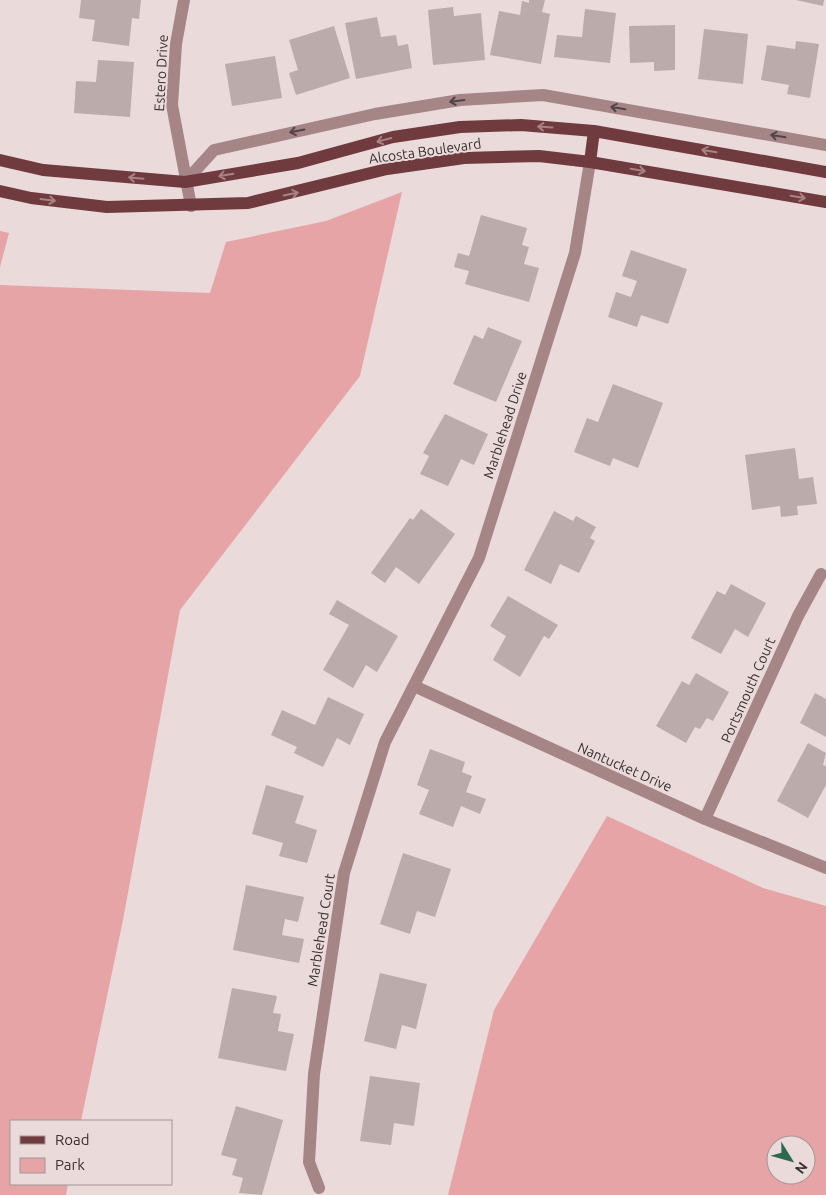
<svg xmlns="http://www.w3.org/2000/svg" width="826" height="1195" viewBox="0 0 826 1195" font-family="Ubuntu,sans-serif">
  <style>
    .green { fill: #e7a4a7; fill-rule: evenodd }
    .building { fill: #bcabab }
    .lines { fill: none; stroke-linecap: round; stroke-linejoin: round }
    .minor { stroke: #a58586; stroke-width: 12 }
    .major { stroke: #703b3f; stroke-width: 12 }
    .oneway { stroke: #524546 }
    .oneway2 { stroke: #a78385 }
    .labels { text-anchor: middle; stroke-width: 4; stroke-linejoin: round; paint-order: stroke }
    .street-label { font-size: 14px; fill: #373030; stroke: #ebdada }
  </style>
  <rect width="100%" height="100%" fill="#ebdada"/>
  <path class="green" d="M402,192l-42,184 -180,234 -57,310 -42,201h-70v63h57l-2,11h-66v-910l210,8 16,-51 100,-21z
    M0,231l9,2 -9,34z
    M607,816l156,72 63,18v289h-378l46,-185zM776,1145h30v30h-30z"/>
  <path class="building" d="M81,0h60l-2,19 -7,-1 -3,28 -37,-5 3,-21 -16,-2z
    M529,0h16l-3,12 8,2 -9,50 -51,-9 9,-44 21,4 2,-14 7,2z
    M796,0h28l-1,6z
    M453,7l1,9 27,-3 4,47 -52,5 -5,-55z
    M585,9l31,4 -6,50 -56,-6 3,-22 25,2z
    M377,17l4,20 15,-2 2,11 10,-2 4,24 -56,11 -11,-56z
    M675,25v45l-21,1v-9l-24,1 -1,-37z
    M334,26l16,52 -54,17 -7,-22 9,-3 -9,-30z
    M704,29l44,5 -5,50 -45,-5z
    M796,41l23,3 -9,54 -23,-4 2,-9 -28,-5 6,-35 28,4z
    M275,56l7,42 -50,8 -7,-42z
    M98,60l36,2 -4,55 -56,-4 2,-32 20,1z
    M481,215l46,13 -5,17 7,2 -5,17 15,4 -10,34 -64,-18 4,-13 -15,-4 4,-14 11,3z
    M631,250l56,19 -19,55 -27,-9 -4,12 -29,-10 8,-25 15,5 6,-16 -15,-5z
    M488,327l34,14 -26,61 -43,-18 21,-49 9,4z
    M613,384l50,19 -25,65 -25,-10 -3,8 -36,-14 13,-34 11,4z
    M445,414l43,20 -14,31 -13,-6 -13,27 -28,-12 9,-18 -6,-3z
    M795,448l4,31 14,-2 4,27 -20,2 1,9 -17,2 -1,-11 -28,4 -7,-55z
    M421,509l34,25 -36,50 -23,-17 -11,16 -14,-10 39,-55 3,2z
    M554,511l19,10 3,-5 20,11 -6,11 5,3 -16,32 -19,-9 -9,20 -27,-14z
    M731,584l35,19 -18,34 -13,-8 -14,25 -30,-16 26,-47 8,4z
    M508,596l50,29 -9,14 -5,-3 -24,41 -27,-17 13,-24 -16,-10z
    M337,600l61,36 -21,36 -11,-7 -13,23 -30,-18 26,-45 -20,-11z
    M696,673l33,19 -16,29 -6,-3 -7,11 -5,-2 -9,16 -30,-17 26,-45 7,4z
    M815,693l11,6v38l-26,-14z
    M328,697l36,17 -14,31 -13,-7 -14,29 -29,-14 3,-6 -26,-12 11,-25 33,15z
    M808,743l18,10 -3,12 3,1v19l-18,33 -31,-17z
    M430,749l35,13 -3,10 10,4 -6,16 20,7 -6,15 -19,-8 -8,21 -34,-13 10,-24 -12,-5z
    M266,785l38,11 -9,27 22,7 -10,33 -28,-7 4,-13 -31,-9z
    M403,853l48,16 -16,48 -18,-6 -7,23 -30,-10z
    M246,885l58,12 -6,25 -13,-3 -3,16 22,4 -5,24 -66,-13z
    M380,973l47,11 -11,45 -14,-4 -6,24 -32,-8z
    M232,988l45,8 -4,17 8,1 -3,17 16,3 -8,37 -68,-13z
    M370,1076l50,7 -6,43 -20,-3 -3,22 -31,-4z
    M236,1106l47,14 -21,75 -23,-2 4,-15 -11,-3 5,-16 -16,-4z"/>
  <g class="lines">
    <path class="minor" d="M184,0l-8,44 -4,61 19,101
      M185,182l29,-32 161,-36 85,-14 83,-5 283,50
      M414,686l291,133 121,49
      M705,819l93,-203 23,-42
      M319,1188l-10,-26 5,-88 30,-201 41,-131 94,-184 96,-305 15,-91"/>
    <path class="major" d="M0,160l43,10 142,12 113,-19 95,-26 67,-10 61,-2 73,6 232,41
      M590,162l4,-31
      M0,191l31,7 76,9 141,-4 139,-34 77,-11 75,-2 51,6 236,40"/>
  </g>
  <defs><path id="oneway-shaft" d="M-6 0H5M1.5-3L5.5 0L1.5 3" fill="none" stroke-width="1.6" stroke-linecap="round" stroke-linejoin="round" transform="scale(1.25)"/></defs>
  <g class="oneway">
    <use href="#oneway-shaft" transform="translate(457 101) rotate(173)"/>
    <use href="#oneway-shaft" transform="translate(618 108) rotate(-170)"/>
    <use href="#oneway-shaft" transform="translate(297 131) rotate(168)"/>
    <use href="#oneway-shaft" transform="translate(778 136) rotate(-170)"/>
  </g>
  <g class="oneway2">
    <use href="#oneway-shaft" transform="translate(545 127) rotate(-176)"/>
    <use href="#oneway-shaft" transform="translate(384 140) rotate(165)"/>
    <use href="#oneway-shaft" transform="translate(709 151) rotate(-170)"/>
    <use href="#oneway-shaft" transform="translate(638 170) rotate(10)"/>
    <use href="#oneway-shaft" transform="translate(226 175) rotate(170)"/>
    <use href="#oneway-shaft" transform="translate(136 178) rotate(-175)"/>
    <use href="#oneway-shaft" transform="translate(291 194) rotate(-12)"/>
    <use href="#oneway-shaft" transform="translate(798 197) rotate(10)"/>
    <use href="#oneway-shaft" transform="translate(48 200) rotate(7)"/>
  </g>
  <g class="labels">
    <g class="street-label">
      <text transform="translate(161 73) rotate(-87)" y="5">Estero Drive</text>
      <text transform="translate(425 151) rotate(-8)" y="5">Alcosta Boulevard</text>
      <text transform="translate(505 425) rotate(-72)" y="5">Marblehead Drive</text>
      <text transform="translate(748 690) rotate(-66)" y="5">Portsmouth Court</text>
      <text transform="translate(625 767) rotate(24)" y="5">Nantucket Drive</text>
      <text transform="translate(321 930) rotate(-81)" y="5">Marblehead Court</text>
    </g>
  </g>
  <rect x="10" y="1120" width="162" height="65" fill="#ebdada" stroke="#a39696"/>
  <rect x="20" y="1136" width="25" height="8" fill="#703b3f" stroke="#a39696"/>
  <text x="55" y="1145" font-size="15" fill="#373030">Road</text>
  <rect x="20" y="1158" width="25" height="15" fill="#e7a4a7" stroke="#a39696"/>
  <text x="55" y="1170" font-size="15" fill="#373030">Park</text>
  <g transform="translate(791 1160) rotate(127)"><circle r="24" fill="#ebdada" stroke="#a39696"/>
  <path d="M0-4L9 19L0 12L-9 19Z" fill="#2d6851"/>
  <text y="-8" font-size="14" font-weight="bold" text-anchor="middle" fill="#373030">N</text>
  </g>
</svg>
